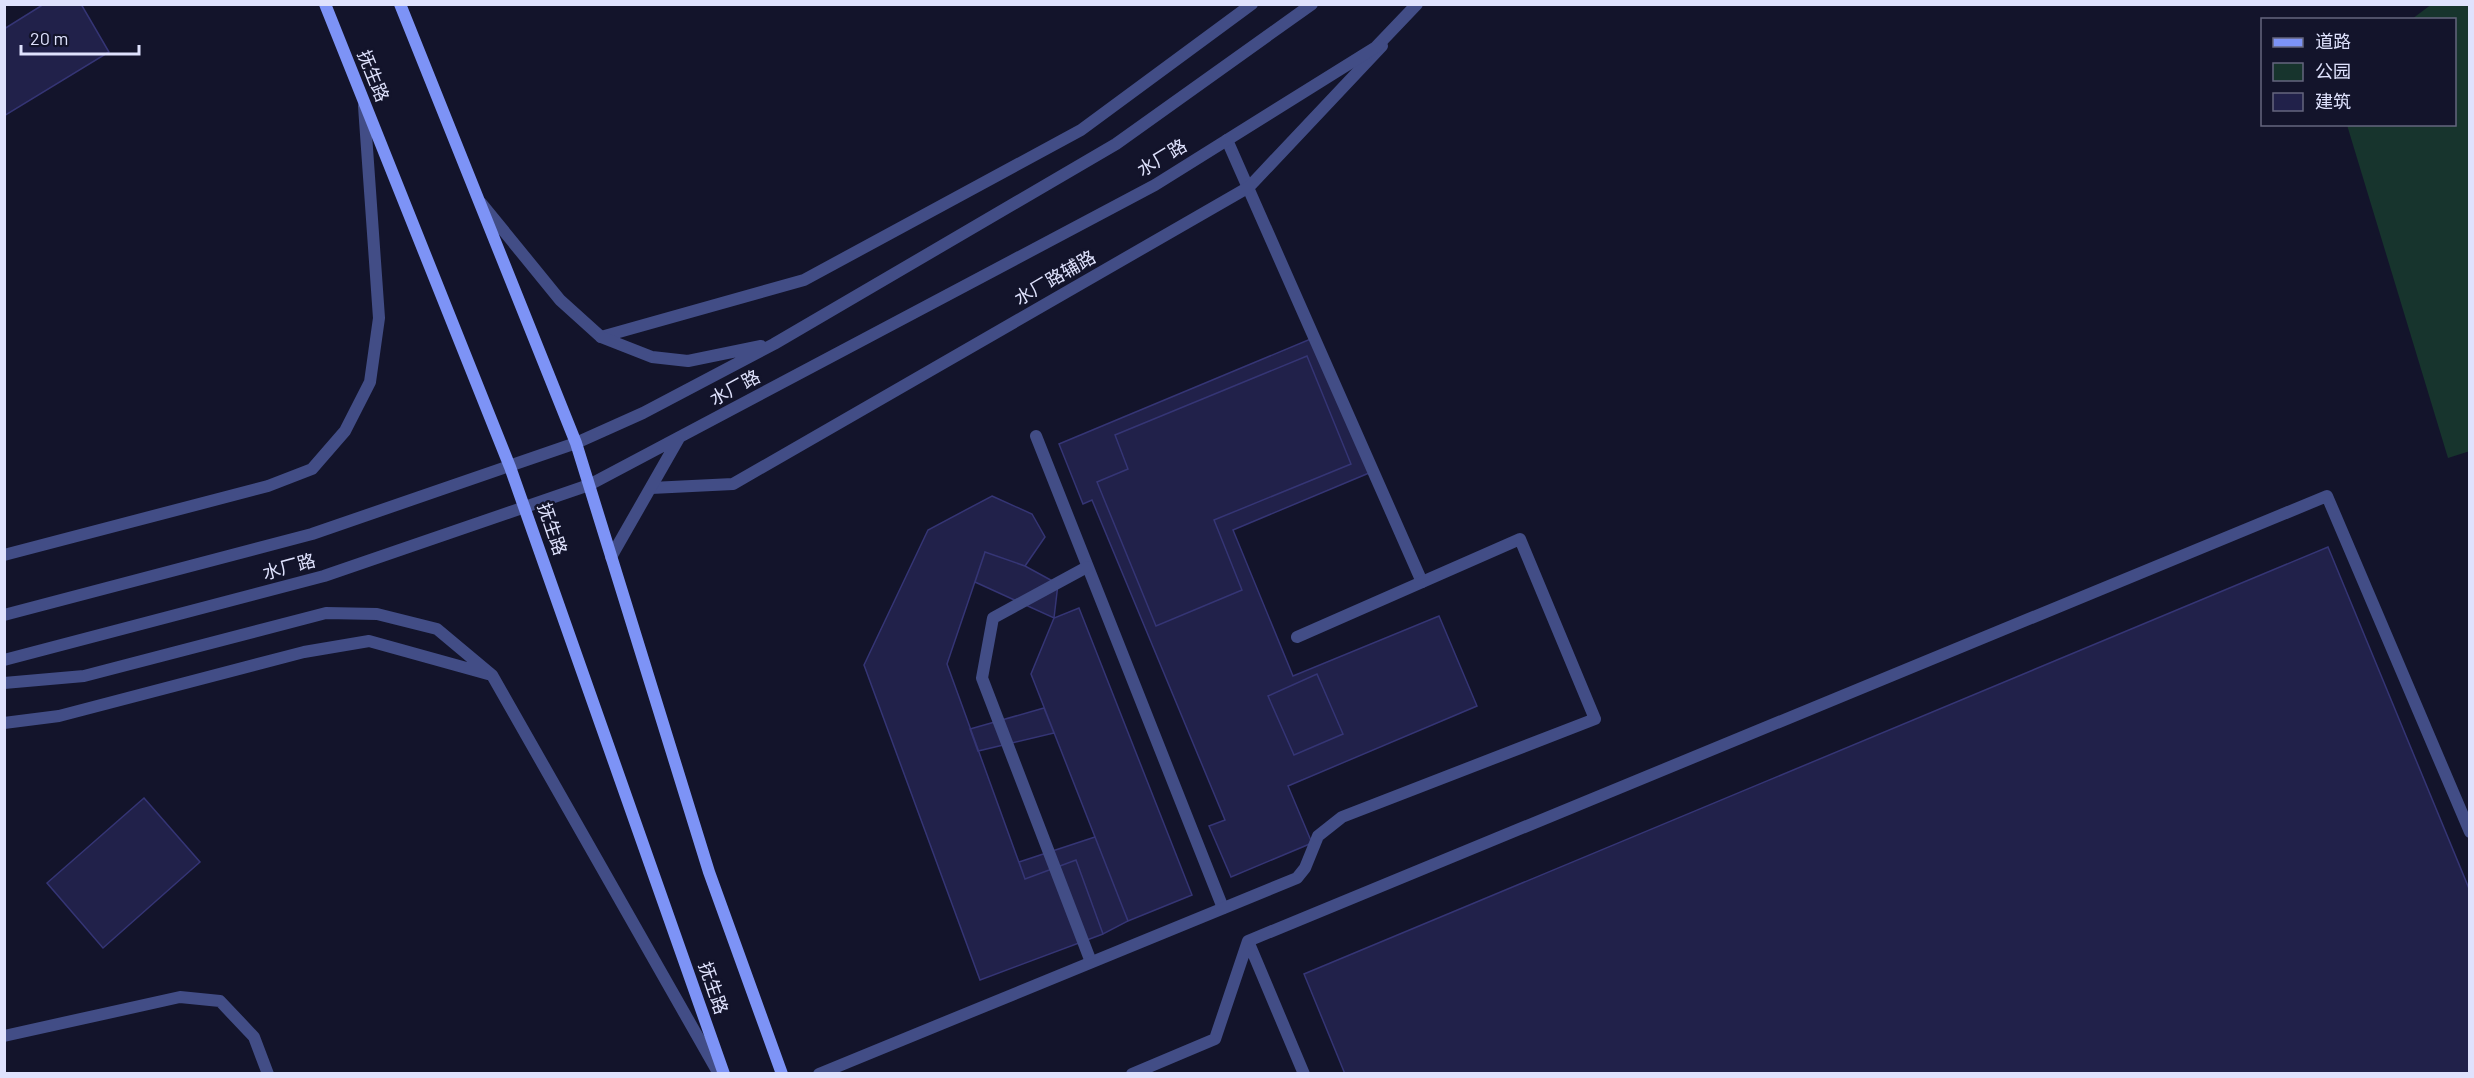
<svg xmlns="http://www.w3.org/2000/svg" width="2474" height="1078" viewBox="0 0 2474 1078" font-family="Barlow,'Noto Sans SC',sans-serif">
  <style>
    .green { fill: #17342d }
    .building { fill: #21214a; stroke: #353575; stroke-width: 1.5 }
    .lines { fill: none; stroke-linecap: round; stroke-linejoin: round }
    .service { stroke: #424d86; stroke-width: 12 }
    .pedestrian { stroke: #424d86; stroke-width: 12 }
    .minor { stroke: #424d86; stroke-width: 12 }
    .tertiary { stroke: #424d86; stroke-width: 12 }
    .secondary { stroke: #7d93f6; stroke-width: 12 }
    .labels { text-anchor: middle; stroke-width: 5; stroke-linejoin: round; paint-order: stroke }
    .street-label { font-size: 18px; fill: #dfe2fd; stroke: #13142b }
  </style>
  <rect width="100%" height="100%" fill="#13142b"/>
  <path class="green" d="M2432,4l38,1v446l-22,7 -101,-333 107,-1v-104l-42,-1z"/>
  <path class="building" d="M44,4h37l28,48 -105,64v-87z
    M1313,338l56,135 -136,57 60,146 146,-60 38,90 -189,80 24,57 -81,34 -22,-51 16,-6 -133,-320 -9,4 -24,-60z
    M1307,356l44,108 -137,56 28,70 -86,36 -59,-144 31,-13 -13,-34z
    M992,496l40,18 13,23 -20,29 -40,-14 -38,112 78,215 51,-19 27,74 -123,46 -116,-315 64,-135z
    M2328,547l142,344v183h-1125l-41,-100z
    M985,552l40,14 33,18 -4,34 -79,-36z
    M1079,608l113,287 -64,26 -97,-247 23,-56z
    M1317,674l26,60 -49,21 -26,-59z
    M1044,708l10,25 -76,18 -8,-22z
    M144,798l56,64 -97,86 -56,-65z
    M1095,837l33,84 -25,13 -27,-74 -51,19 -6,-17z"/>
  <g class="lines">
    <path class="service" d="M1227,140l195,442
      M1036,436l187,472
      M1248,941l56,133
      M4,1036l176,-39 40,4 34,36 14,37
      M1132,1074l83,-35 33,-98 1079,-445 143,336"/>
    <path class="pedestrian" d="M1087,567l-94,51 -11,60 109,284"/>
    <path class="minor" d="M601,337l203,-57 277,-150 171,-126
      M651,488l82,-4 516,-297 133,-141
      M819,1074l478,-196 8,-10 13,-32 24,-19 253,-98 -75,-180 -223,98"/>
    <path class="tertiary" d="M481,203l79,97 41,37 51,20 36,4 73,-15
      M4,555l264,-69 44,-17 33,-38 25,-49 9,-64 -15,-212
      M611,557l68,-119
      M4,615l308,-81 264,-91 67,-30 131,-69 342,-200 196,-140
      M4,660l320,-84 265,-91 566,-300 221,-138 41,-43
      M4,683l80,-7 242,-63 51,1 60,15 55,46 227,399
      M4,723l55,-7 245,-64 65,-11 119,33"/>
    <path class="secondary" d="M325,4l185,463 214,607
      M400,4l176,439 133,429 73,202"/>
  </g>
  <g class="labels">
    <g class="street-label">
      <text transform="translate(373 76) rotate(68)" y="6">抚生路</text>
      <text transform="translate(1162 158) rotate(-31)" y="6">水厂路</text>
      <text transform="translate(1055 278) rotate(-30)" y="6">水厂路辅路</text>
      <text transform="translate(735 388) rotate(-28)" y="6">水厂路</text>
      <text transform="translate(552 529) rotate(71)" y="6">抚生路</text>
      <text transform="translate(289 567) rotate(-15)" y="6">水厂路</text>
      <text transform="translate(713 988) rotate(71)" y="6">抚生路</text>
    </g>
  </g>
  <rect width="2474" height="1078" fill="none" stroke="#dfe2fd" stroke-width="12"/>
  <rect x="2261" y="18" width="195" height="108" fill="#13142b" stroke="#65667f" stroke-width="1.5"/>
  <rect x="2273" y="38" width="30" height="9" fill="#7d93f6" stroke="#65667f" stroke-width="1.5"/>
  <text x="2315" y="48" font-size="18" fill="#dfe2fd">道路</text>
  <rect x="2273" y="63" width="30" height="18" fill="#17342d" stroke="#65667f" stroke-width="1.5"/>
  <text x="2315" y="78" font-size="18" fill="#dfe2fd">公园</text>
  <rect x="2273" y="93" width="30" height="18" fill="#21214a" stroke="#65667f" stroke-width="1.5"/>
  <text x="2315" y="108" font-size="18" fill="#dfe2fd">建筑</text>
  <path d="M21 45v9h118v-9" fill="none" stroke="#dfe2fd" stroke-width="3"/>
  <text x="30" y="45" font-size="18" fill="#dfe2fd" stroke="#13142b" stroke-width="4.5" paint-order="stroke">20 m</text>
</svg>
